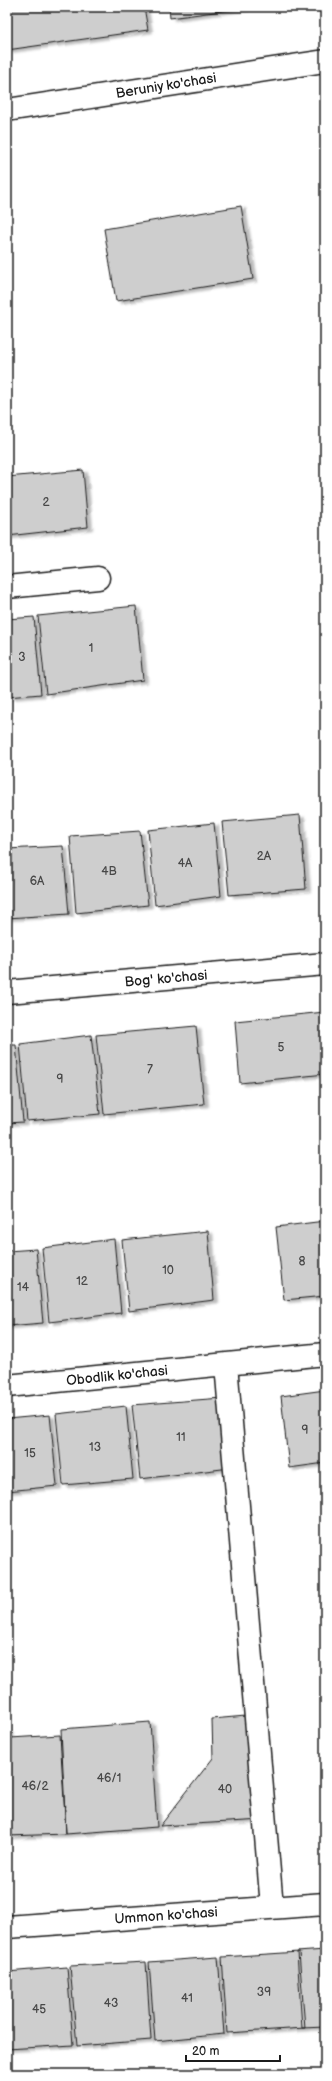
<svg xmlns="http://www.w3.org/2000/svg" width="332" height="2081" viewBox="0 0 332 2081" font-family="'Balsamiq Sans',sans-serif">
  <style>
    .building { fill: #cecece; stroke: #1c1c1c; filter: url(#shadow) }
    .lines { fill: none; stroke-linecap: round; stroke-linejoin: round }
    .minor-casing { stroke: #1c1c1c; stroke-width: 25 }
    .major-casing { stroke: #1c1c1c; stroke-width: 25 }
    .minor { stroke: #fff; stroke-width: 22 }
    .major { stroke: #fff; stroke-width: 22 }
    .labels { text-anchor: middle; stroke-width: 3.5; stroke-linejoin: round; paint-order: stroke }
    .number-label { font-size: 12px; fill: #484848 }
    .street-label { font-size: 14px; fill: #1c1c1c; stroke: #fff }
  </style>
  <defs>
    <filter id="shadow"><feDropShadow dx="4.5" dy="2.5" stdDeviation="1" flood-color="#0004"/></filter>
  </defs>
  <rect width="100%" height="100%" fill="#fff"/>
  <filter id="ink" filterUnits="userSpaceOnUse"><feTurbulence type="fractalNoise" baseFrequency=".025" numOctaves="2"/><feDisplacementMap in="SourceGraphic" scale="8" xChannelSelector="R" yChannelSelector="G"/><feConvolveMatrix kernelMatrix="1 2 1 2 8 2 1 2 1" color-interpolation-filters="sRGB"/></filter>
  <g filter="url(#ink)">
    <path class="building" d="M7,7h137l4,23 -141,20z
      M169,7h75v1l-74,10z
      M241,206l12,73 -137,22 -12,-72z
      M83,470l5,57 -81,9v-59z
      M136,606l7,74 -97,14 -8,-78z
      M34,617l7,77 -34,3v-78z
      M300,815l6,74 -77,6 -7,-73z
      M214,823l7,73 -66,9 -7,-75z
      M140,831l8,74 -72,8 -6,-77z
      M63,846l6,68 -62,4v-69z
      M325,1012v62l-85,9 -5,-62z
      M196,1026l8,78 -100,10 -8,-79z
      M91,1035l9,79 -73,7 -7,-77z
      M7,1045h9l7,77 -16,1z
      M325,1221v75l-41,4 -8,-73z
      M208,1231l6,69 -85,11 -7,-71z
      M114,1239l7,74 -72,9 -7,-74z
      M36,1249l7,74 -36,3v-75z
      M325,1390v73l-36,5 -8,-72z
      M222,1398l8,70 -90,11 -8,-74z
      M126,1406l7,73 -70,6 -7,-71z
      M50,1415l7,71 -50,5v-72z
      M257,1715l6,105 -103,6 53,-68 -1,-39z
      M150,1722l7,105 -91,7 -5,-105z
      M9,1731l1,7 50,-3 6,99 -59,2v-104z
      M325,1950v77l-23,1 -5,-76z
      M299,1952l6,76 -78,5 -5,-76z
      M218,1957l6,77 -69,7 -6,-79z
      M146,1962l5,78 -74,6 -7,-80z
      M67,1967l6,78 -66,4v-77z"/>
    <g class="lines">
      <defs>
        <path id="minor" d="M7,587l91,-9
          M7,992l318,-28
          M226,1364l46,543
          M7,1386l318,-32
          M7,1927l318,-23"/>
        <path id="major" d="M7,110l318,-49"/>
      </defs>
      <use href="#minor" class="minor-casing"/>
      <use href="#major" class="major-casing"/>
      <use href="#minor" class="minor"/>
      <use href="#major" class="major"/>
    </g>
  </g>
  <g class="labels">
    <g class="number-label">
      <text x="46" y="506">2</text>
      <text x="91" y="652">1</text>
      <text x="22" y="661">3</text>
      <text x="264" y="860">2A</text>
      <text x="185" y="867">4A</text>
      <text x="109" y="875">4B</text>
      <text x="37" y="885">6A</text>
      <text x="281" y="1051">5</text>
      <text x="150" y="1073">7</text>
      <text x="60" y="1083">9</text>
      <text x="302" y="1265">8</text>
      <text x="168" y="1274">10</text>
      <text x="82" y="1285">12</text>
      <text x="23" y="1291">14</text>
      <text x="305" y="1434">9</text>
      <text x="181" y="1441">11</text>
      <text x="95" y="1451">13</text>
      <text x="30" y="1457">15</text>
      <text x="109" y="1782">46/1</text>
      <text x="35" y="1790">46/2</text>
      <text x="225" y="1793">40</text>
      <text x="264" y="1996">39</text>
      <text x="187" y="2002">41</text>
      <text x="111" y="2007">43</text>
      <text x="39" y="2013">45</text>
    </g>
    <g class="street-label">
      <text transform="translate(166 85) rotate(-9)" y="5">Beruniy ko'chasi</text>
      <text transform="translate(166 978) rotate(-5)" y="5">Bog' ko'chasi</text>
      <text transform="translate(117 1375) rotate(-6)" y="5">Obodlik ko'chasi</text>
      <text transform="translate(166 1915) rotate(-4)" y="5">Ummon ko'chasi</text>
    </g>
  </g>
  <rect width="332" height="2081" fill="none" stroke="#fff" stroke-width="24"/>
  <rect x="12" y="12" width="308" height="2057" fill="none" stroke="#1c1c1c" stroke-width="1.5" filter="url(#ink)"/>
  <path d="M186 2055v6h94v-6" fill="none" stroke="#1c1c1c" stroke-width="2"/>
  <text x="192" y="2055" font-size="12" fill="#1c1c1c" stroke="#ffffff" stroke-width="3" paint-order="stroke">20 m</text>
</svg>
